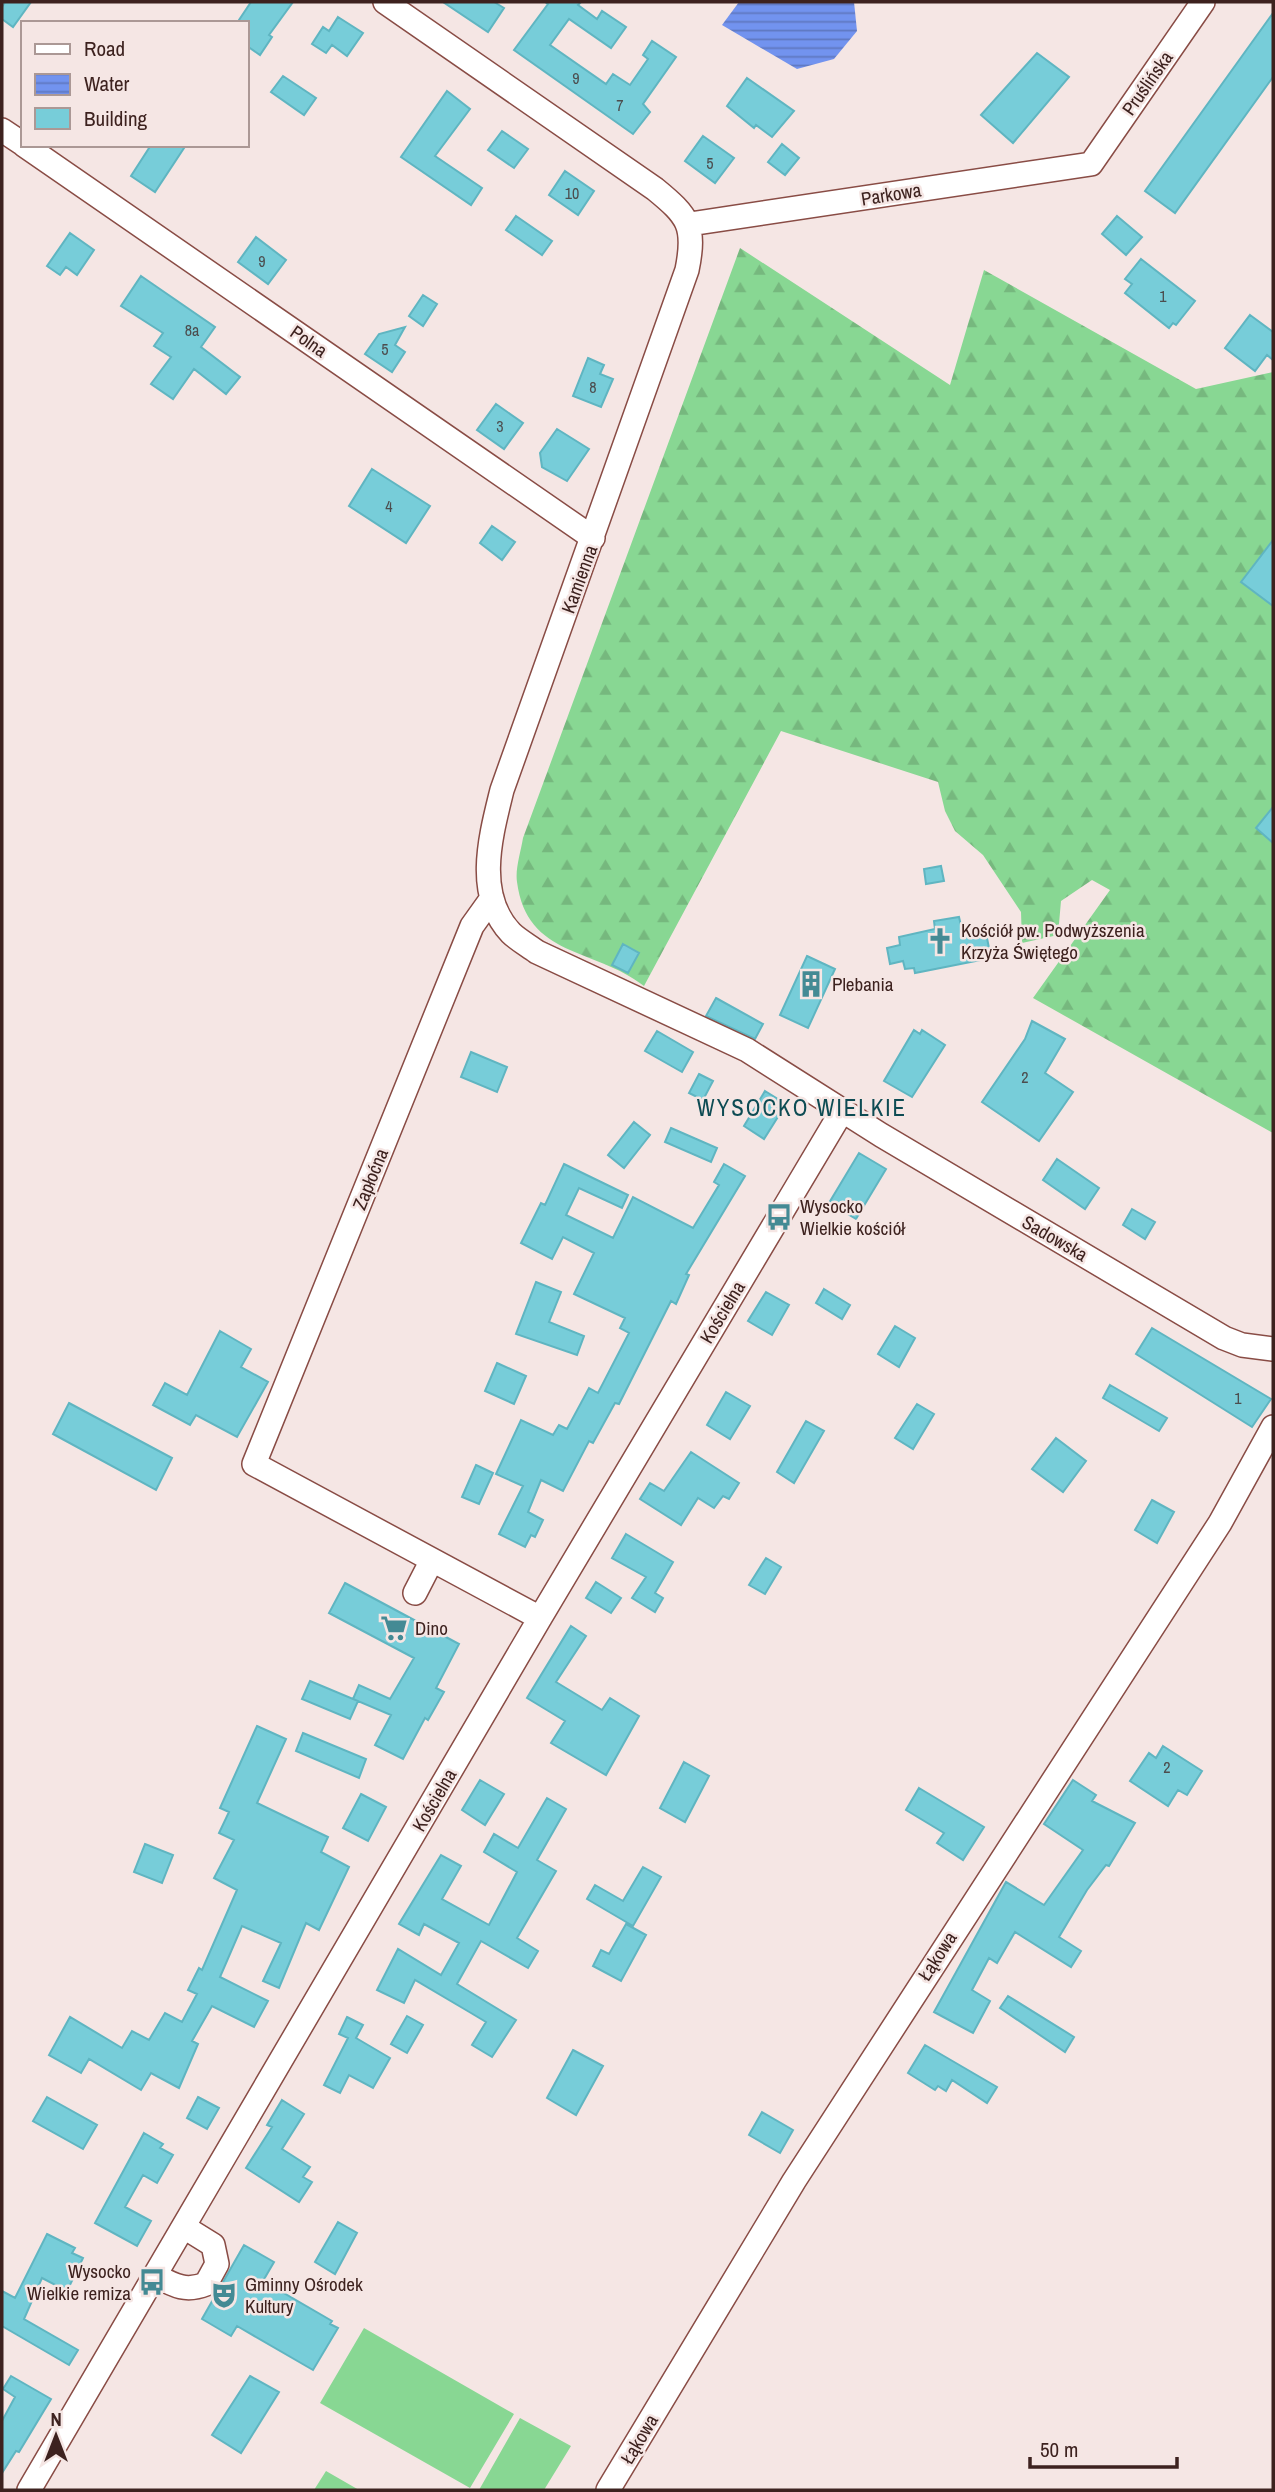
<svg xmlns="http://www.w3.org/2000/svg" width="1275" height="2492" viewBox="0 0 1275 2492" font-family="'Archivo Narrow',sans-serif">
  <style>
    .forest { fill: url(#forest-firs) }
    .pitch { fill: #88d793 }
    .water { fill: url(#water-rules) }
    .building { fill: #77cdd9; stroke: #5fb5c1; stroke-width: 2 }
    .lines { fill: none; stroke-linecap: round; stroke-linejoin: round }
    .minor-casing { stroke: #894c45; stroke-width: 26 }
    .minor { stroke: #fff; stroke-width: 23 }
    .labels { text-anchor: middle; stroke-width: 5; stroke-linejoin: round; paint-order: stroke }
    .number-label { font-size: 16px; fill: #4c4d4e }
    .street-label { font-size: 19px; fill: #3d221f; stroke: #f5e6e4 }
    .poi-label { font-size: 19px; fill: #3d221f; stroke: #f5e6e4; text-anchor: start }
    .quarter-label { font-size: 23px; letter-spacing: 2px; fill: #0d4b53; stroke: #f5e6e4 }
  </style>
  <defs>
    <pattern id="forest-firs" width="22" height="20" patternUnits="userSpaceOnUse" patternTransform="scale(1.75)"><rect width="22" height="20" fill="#88d793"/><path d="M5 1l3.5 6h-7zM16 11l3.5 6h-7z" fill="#76b87e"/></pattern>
    <pattern id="water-rules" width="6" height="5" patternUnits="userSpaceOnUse" patternTransform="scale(1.75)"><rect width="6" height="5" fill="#7293ef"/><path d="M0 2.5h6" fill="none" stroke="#5f78c1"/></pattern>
  </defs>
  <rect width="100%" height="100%" fill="#f5e6e4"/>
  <path class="forest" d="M740,248l210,137 34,-115 212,119 77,-17v761l-240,-135 77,-108 -18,-10 -31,21 -3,34 -36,8 -1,-31 -38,-57 -28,-24 -10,-20 -7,-29 -157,-51 -137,255c-50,-39 -117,-28 -127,-104 -2,-13 4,-31 6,-44z"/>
  <path class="pitch" d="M364,2328l150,86 -44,74 -150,-85z
    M520,2418l51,28 -27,44h-65z
    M326,2471l33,19h-45z"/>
  <path class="water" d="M739,2h115l3,29 -23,28 -37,10 -75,-44z"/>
  <path class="building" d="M5,2h26l-18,25 -11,-8v-12z
    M251,2h42l-24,33 3,2 -12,18 -13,-9v-23h-10z
    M443,2h51l10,6 -16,24z
    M545,2h36l-3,3 19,14 5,-8 24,16 -15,21 -42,-29 -19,26 56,39 7,-10 17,11 18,-26 -5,-4 9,-14 24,16 -33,47 7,8 -17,22 -119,-84 34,-46z
    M1273,13v64l-98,136 -30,-22z
    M338,17l25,16 -16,23 -15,-11 -6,8 -14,-9 11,-17 6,4z
    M1037,53l32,24 -56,66 -32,-28z
    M283,76l33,22 -12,17 -33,-23z
    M747,78l47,33 -22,26 -16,-12 -2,3 -27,-22z
    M447,91l23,18 -35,47 47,32 -11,17 -70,-48z
    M502,131l26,18 -14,19 -26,-18z
    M703,136l31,22 -19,25 -30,-22z
    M782,144l17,14 -14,17 -17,-13z
    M151,145h35l-31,47 -24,-16z
    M565,171l29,20 -16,24 -29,-20z
    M516,216l36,25 -10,14 -36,-25z
    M1117,216l25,21 -16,18 -24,-21z
    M70,233l24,17 -17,25 -11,-8 -6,8 -13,-9z
    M256,237l30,23 -18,24 -30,-22z
    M1141,259l54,42 -19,24 -3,-2 -4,5 -44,-35 7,-9 -7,-5z
    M141,276l74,51 -14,20 39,30 -14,17 -32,-25 -21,30 -22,-15 20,-27 -17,-11 9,-13 -42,-27z
    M423,295l14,9 -14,22 -14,-10z
    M1250,315l23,17v28l-6,-5 -12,16 -30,-23z
    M405,327l-10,18 10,7 -13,20 -27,-18 14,-20z
    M588,358l16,7 -4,9 13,5 -12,28 -28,-11z
    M496,404l27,19 -19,26 -27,-19z
    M557,429l32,20 -22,32 -25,-14 -2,-14z
    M372,469l58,37 -24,37 -57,-37z
    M492,526l23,16 -13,18 -22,-17z
    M1273,540v66l-32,-24z
    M1273,807v36l-17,-15z
    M941,866l3,15 -18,3 -2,-15z
    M959,917l3,13 23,-2 6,30 -76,15 -1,-5 -9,1 -2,-8 -13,3 -3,-16 13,-3 -1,-8 36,-8 -1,-8z
    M623,944l16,9 -11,20 -16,-8z
    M807,956l28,13 -27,59 -28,-13z
    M716,998l47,26 -8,15 -49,-23z
    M1032,1021l33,18 -20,34 28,19 -34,49 -57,-39 43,-63z
    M914,1030l6,4 2,-4 23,15 -33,52 -28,-16z
    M657,1031l36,21 -11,20 -37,-21z
    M471,1052l36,15 -10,25 -36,-15z
    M699,1074l14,7 -10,19 -14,-7z
    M765,1091l21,13 -22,35 -20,-13z
    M634,1122l16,13 -26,33 -16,-13z
    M671,1128l46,20 -6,14 -46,-20z
    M859,1153l27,16 -30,50 -27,-16z
    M1057,1159l42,29 -14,21 -42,-29z
    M564,1164l64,31 -6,13 -43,-20 -13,27 47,23 20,-41 60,31 26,-43 -5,-3 10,-18 21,12 -59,98 3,1 -13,29 -5,-3 -52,103 -4,-1 -22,40 -4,-2 -26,50 -22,-11 -13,32 15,8 -8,17 -4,-2 -6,12 -26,-13 24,-48 -27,-12 25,-54 32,15 6,-10 8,4 22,-41 9,5 31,-60 -9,-5 5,-10 -51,-24 20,-41 -31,-16 -11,22 -31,-16 20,-40 4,2z
    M1132,1209l23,13 -10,17 -22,-14z
    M536,1282l25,10 -12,30 35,14 -7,19 -61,-21z
    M824,1289l26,16 -8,14 -26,-16z
    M766,1292l23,13 -17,30 -24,-14z
    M895,1326l20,12 -16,29 -21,-13z
    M1152,1328l119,71 -19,28 -116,-73z
    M220,1331l31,18 -10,18 27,15 -31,55 -41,-22 -6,10 -37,-20 12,-22 22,12z
    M497,1363l29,13 -12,28 -29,-13z
    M1110,1385l57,33 -8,13 -56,-33z
    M726,1392l24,14 -20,33 -23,-14z
    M69,1403l103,55 -16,32 -103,-56z
    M917,1404l17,10 -21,35 -18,-11z
    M806,1421l18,10 -30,52 -17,-11z
    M1056,1438l30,23 -23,31 -31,-23z
    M691,1452l48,31 -10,16 -6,-3 -9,12 -16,-10 -17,27 -41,-26 10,-16 14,8z
    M476,1465l17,8 -14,31 -17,-7z
    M1152,1500l22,12 -17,31 -22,-13z
    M626,1534l47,28 -18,31 8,5 -8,14 -23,-14 14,-21 -34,-19z
    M766,1558l15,9 -16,27 -16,-9z
    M596,1582l25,16 -10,15 -25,-15z
    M345,1583l114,61 -23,44 8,4 -16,28 -3,-2 -22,41 -28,-14 16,-30 -38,-16 6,-14 31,14 24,-41 -85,-45z
    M571,1626l15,10 -30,46 46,28 8,-12 29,18 -33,59 -55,-32 14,-22 -38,-23z
    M310,1681l48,20 -8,18 -48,-20z
    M257,1726l29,13 -29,64 71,34 -7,15 28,15 -30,63 -13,-7 -27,65 -16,-7 18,-38 -39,-17 -22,51 48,24 -14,26 -42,-21 -20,35 6,3 -19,44 -28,-15 -10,17 -52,-31 -8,14 -32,-18 21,-38 52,31 10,-17 17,9 16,-27 17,9 15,-28 -9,-4 11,-22 3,2 35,-80 -23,-12 20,-38 -15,-7 10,-21 -9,-4z
    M303,1733l63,26 -7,19 -63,-27z
    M1163,1746l39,25 -15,24 -9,-5 -10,16 -38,-25 19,-28 7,5z
    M684,1762l25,14 -24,46 -25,-14z
    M480,1780l24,14 -19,31 -23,-15z
    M1073,1780l23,15 -4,6 43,22 -26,43 -3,-1 -19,25 -28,47 22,14 -10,16 -56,-35 -18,31 -8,-5 -17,32 18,11 -17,32 -39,-21 72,-130 38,23 39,-55 -39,-26z
    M919,1788l65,39 -21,33 -26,-17 7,-10 -38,-23z
    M361,1794l25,13 -18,34 -25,-13z
    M547,1798l19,11 -29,51 19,11 -39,67 21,13 -10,17 -47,-27 -24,43 59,36 -24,37 -20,-12 14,-23 -15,-9 -56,-33 -11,23 -27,-13 21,-41 43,26 18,-32 -35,-19 -5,11 -20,-11 42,-69 20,11 -19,33 47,26 28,-53 -33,-20 10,-18 24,14z
    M145,1844l28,11 -11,28 -28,-11z
    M643,1867l18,10 -28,49 -46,-27 8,-14 28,16z
    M626,1924l20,11 -25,46 -28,-15 8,-16 8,4z
    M1008,1996l66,41 -9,15 -65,-44z
    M407,2016l16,9 -16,28 -16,-9z
    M347,2017l16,8 -7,13 34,20 -17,30 -24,-13 -9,18 -16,-8 24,-47 -9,-4z
    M925,2045l72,42 -10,16 -35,-23 -6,11 -8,-5 -3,4 -27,-17z
    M573,2050l30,16 -27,49 -29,-17z
    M47,2097l50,28 -14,24 -50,-28z
    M198,2097l21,11 -12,21 -20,-11z
    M282,2100l22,14 -22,35 28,18 -7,10 9,5 -13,20 -53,-34 26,-41 -5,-2z
    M762,2112l31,18 -13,23 -31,-18z
    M144,2133l19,11 -3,4 13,7 -16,28 -14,-8 -18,32 26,14 -14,25 -42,-23z
    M338,2222l19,11 -22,41 -20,-12z
    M47,2234l28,14 -3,5 11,5 -16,33 -25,-13 -18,41 54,31 -9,15 -67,-39v-35l13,7z
    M244,2245l30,17 -11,19 69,40 -2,3 8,4 -25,42 -76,-44 -6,10 -29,-17z
    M11,2376l40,23 -32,53 -3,-1 -14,22v-52l13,-24 -12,-8z
    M250,2376l29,16 -38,61 -29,-18z"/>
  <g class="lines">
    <defs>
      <path id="minor" d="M385,2l270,187c33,27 41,37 32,81l-185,520c-11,45 -28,104 9,143 7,7 18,13 26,19l210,98 134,85 343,203 18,7 31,4
        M2,130l21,14
        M24,145l569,393
        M690,224l401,-60 112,-162
        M492,898l-20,28 -218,538 286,154
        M415,1593l17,-33
        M156,2276c19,10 30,16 50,8l11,-20 -4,-19 -29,-18
        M29,2490l511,-872 302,-507
        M608,2490l186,-309 426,-658 53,-96"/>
    </defs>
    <use href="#minor" class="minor-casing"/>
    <use href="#minor" class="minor"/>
  </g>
  <defs>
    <symbol id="church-bare" viewBox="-9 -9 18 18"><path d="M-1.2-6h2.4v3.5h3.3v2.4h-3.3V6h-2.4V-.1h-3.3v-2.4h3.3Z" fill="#448a94" stroke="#f5e6e4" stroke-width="2.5" paint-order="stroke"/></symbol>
    <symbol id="building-bare" viewBox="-9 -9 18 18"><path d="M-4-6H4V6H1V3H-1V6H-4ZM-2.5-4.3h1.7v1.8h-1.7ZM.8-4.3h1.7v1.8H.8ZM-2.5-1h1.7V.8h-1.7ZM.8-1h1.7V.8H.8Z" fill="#448a94" stroke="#f5e6e4" stroke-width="2.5" paint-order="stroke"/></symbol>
    <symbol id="bus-bare" viewBox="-9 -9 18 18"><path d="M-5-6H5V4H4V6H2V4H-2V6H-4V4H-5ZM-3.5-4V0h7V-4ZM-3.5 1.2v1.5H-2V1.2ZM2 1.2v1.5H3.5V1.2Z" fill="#448a94" stroke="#f5e6e4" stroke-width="2.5" paint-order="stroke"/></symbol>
    <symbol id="supermarket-bare" viewBox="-9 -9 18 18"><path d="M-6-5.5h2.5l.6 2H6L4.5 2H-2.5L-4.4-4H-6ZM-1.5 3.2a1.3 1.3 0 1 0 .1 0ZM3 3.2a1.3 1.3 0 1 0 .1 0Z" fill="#448a94" stroke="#f5e6e4" stroke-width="2.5" paint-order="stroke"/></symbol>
    <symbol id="theatre-bare" viewBox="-9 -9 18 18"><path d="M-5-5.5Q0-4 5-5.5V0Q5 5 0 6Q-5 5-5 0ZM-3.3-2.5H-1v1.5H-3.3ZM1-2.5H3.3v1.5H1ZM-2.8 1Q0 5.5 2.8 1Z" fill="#448a94" stroke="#f5e6e4" stroke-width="2.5" paint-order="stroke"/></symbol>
  </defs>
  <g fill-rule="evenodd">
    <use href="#church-bare" x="921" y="922" width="38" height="38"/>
    <use href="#building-bare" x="792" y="965" width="38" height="38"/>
    <use href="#bus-bare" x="760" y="1198" width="38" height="38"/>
    <use href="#supermarket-bare" x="375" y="1609" width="38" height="38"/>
    <use href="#bus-bare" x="133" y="2263" width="38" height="38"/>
    <use href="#theatre-bare" x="205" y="2276" width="38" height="38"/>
  </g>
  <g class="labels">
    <g class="number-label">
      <text x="576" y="84">9</text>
      <text x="620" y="111">7</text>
      <text x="710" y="169">5</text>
      <text x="572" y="199">10</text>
      <text x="262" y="267">9</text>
      <text x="1163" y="302">1</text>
      <text x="192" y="336">8a</text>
      <text x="385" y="355">5</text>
      <text x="593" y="393">8</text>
      <text x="500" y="432">3</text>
      <text x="389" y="512">4</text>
      <text x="1025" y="1083">2</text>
      <text x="1238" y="1404">1</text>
      <text x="1167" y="1773">2</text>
    </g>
    <g class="street-label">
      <text transform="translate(1147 83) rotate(-55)" y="7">Pruślińska</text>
      <text transform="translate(891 194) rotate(-9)" y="7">Parkowa</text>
      <text transform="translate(309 341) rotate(35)" y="7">Polna</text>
      <text transform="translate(579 579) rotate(-70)" y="7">Kamienna</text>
      <text transform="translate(370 1179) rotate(-68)" y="7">Zapłoćna</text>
      <text transform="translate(1055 1238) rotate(30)" y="7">Sadowska</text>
      <text transform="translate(722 1312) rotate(-59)" y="7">Kościelna</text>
      <text transform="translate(434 1800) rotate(-60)" y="7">Kościelna</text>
      <text transform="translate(937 1956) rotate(-57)" y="7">Łąkowa</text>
      <text transform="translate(639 2439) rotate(-59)" y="7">Łąkowa</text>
    </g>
    <g class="poi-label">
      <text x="961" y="937">Kościół pw. Podwyższenia<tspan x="961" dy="22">Krzyża Świętego</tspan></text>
      <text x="832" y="991">Plebania</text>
      <text x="800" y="1213">Wysocko<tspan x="800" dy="22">Wielkie kościół</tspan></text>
      <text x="415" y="1635">Dino</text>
      <text x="131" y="2278" text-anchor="end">Wysocko<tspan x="131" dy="22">Wielkie remiza</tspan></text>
      <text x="245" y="2291">Gminny Ośrodek<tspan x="245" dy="22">Kultury</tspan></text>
    </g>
    <g class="quarter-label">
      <text x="802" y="1116">WYSOCKO WIELKIE</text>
    </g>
  </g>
  <rect width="1275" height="2492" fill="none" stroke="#3d221f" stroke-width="7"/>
  <rect x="21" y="21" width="228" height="126" fill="#f5e6e4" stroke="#ab9895" stroke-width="2"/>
  <rect x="35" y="44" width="35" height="10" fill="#ffffff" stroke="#ab9895" stroke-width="2"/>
  <text x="84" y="56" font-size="21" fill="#3d221f">Road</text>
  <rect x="35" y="74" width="35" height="21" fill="url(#water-rules)" stroke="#ab9895" stroke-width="2"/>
  <text x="84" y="91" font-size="21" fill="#3d221f">Water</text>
  <rect x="35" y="108" width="35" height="21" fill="#77cdd9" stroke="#ab9895" stroke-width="2"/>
  <text x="84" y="126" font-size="21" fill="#3d221f">Building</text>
  <g transform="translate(56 2436)" stroke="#f5e6e4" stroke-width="5" paint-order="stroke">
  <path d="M0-5L12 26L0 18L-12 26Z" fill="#3d221f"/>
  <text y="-10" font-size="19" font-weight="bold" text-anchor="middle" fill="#3d221f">N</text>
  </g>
  <path d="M1030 2457v10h147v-10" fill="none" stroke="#3d221f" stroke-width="3.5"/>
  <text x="1040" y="2457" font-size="21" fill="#3d221f" stroke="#f5e6e4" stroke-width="5" paint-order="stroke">50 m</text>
</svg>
